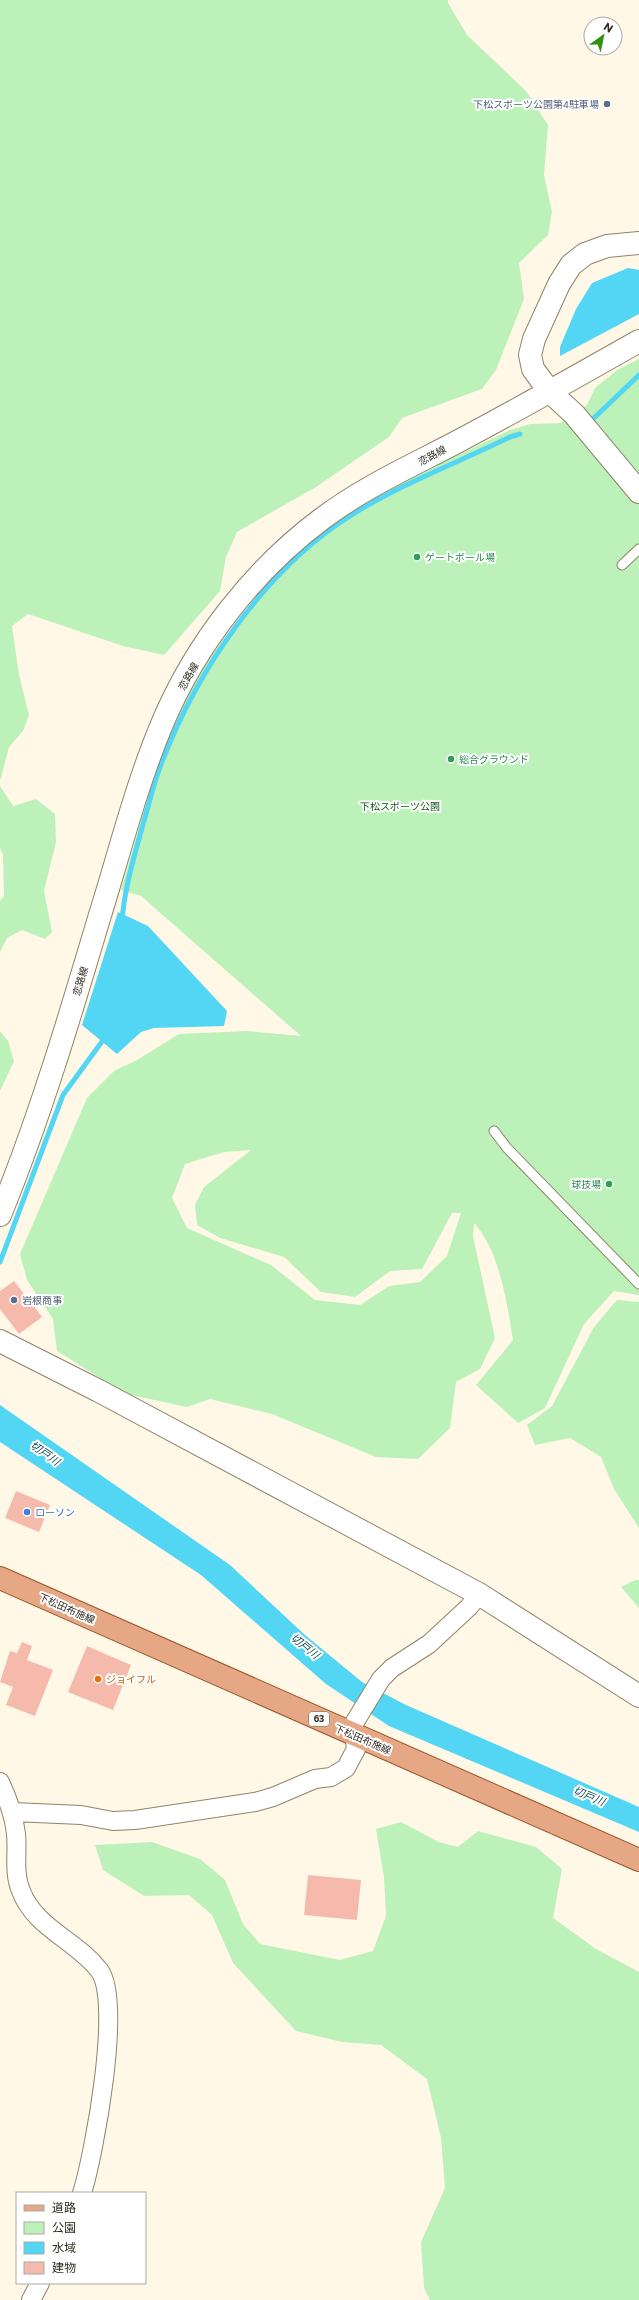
<svg xmlns="http://www.w3.org/2000/svg" width="639" height="2300" viewBox="0 0 639 2300" font-family="Commissioner,'Noto Sans JP',sans-serif">
  <style>
    .green { fill: #bcf2ba; fill-rule: evenodd }
    .water { fill: #53d5f4 }
    .lines { fill: none; stroke-linecap: round; stroke-linejoin: round }
    .stream { stroke: #53d5f4; stroke-width: 5 }
    .building { fill: #f5baab }
    .service-casing { stroke: #8e846a; stroke-width: 11 }
    .minor-casing { stroke: #8e846a; stroke-width: 20 }
    .tertiary-casing { stroke: #8e846a; stroke-width: 24 }
    .primary-casing { stroke: #9a552b; stroke-width: 24 }
    .service { stroke: #fff; stroke-width: 9 }
    .minor { stroke: #fff; stroke-width: 18 }
    .tertiary { stroke: #fff; stroke-width: 22 }
    .primary { stroke: #e5a784; stroke-width: 22 }
    .service-dot { fill: #5c6f8a; stroke: #fff; stroke-width: 1.5 }
    .leisure-dot { fill: #2e9e5b; stroke: #fff; stroke-width: 1.5 }
    .shop-dot { fill: #3f7fe0; stroke: #fff; stroke-width: 1.5 }
    .food-dot { fill: #e8710a; stroke: #fff; stroke-width: 1.5 }
    .labels { text-anchor: middle; stroke-width: 4; stroke-linejoin: round; paint-order: stroke }
    .shield { fill: #fff; stroke: #6c6962; stroke-width: 1 }
    .shield-label { font-size: 9px; font-weight: bold; fill: #2d291e }
    .service-label { font-size: 10px; fill: #4e5e75; stroke: #fff; text-anchor: end }
    .street-label { font-size: 10px; fill: #2d291e; stroke: #fff }
    .leisure-label { font-size: 10px; fill: #27864d; stroke: #fff; text-anchor: start }
    .park-label { font-size: 10px; fill: #0e5714; stroke: #fff }
    .shop-label { font-size: 10px; fill: #366cbe; stroke: #fff; text-anchor: start }
    .food-label { font-size: 10px; fill: #c56008; stroke: #fff; text-anchor: start }
    .water-label { font-size: 11px; font-style: italic; fill: #154d5a; stroke: #fff }
  </style>
  <rect width="100%" height="100%" fill="#fff8e7"/>
  <path class="green" d="M0,0h448v3l19,32 59,56 22,34 -4,50 8,37 -4,23 -29,28 5,36 -28,71 -14,19 -80,29 -13,19 -73,50 -79,45 -11,25 -6,34 -56,64 -41,-9 -95,-32 -16,12 7,49 10,40 -6,16 -14,16 -9,34z
    M639,359v936l-25,-4 -30,33 -39,84 -27,15 -42,-38 37,-45c-6,-36 -13,-89 -39,-117l-1,13 22,102 -15,31 -24,13 -6,46 -32,31 -42,-2 -104,-43 -62,-15 -23,8 -61,-13 -69,-43 -4,-32 -26,-39 -7,-26 67,-156 27,-27 23,-11 42,-26 68,-3 54,5 -160,-140 -20,-6c19,-63 34,-131 64,-190 30,-58 94,-136 146,-174 55,-40 119,-66 179,-96l20,-6 30,-1 27,-18 8,-17 22,-18zM251,1150l-47,37 -9,18 2,20 23,13 64,19 37,35 34,5 35,-26 32,-2 30,-56h9l-14,43 -27,26 -31,4 -29,19 -45,-5 -44,-35 -84,-37 -15,-30 13,-34 39,-12z
    M0,786l13,20 23,-7 19,15 1,28 -12,49 8,41 -7,7 -23,-9 -15,8 -7,14v-51l4,-5 -1,-41 -3,-7z
    M0,1031l8,10 6,20 -14,30z
    M617,1300l22,2v226l-25,-39 -13,-32 -31,-19 -35,7 -8,-20 25,-19 42,-79z
    M635,1580h4v28l-18,-21z
    M401,1822l38,20 19,5 20,-16 58,16 26,22 -9,49 43,31 43,23v328h-209l-6,-12 -3,-46 24,-54 -4,-50 -14,-59 -46,-34 -39,-3 -46,-11 -63,-68 -21,-48 -23,-20 -45,1 -41,-26 -8,-25 57,-3 48,17 25,21 18,44 17,20 80,16 33,-9 13,-35 -2,-39 -8,-48z"/>
  <path class="water" d="M628,268l11,2v44l-79,42v-9l16,-38 16,-26z
    M118,912l30,14 79,85 -3,15 -70,2 -13,4 -24,22 -35,-29z
    M0,1405l230,160 75,70 57,47 44,23 233,102v25l-250,-106 -63,-42 -125,-109 -201,-133z"/>
  <g class="lines">
    <path class="stream" d="M594,418l45,-43
      M122,920c3,-35 12,-62 21,-96 6,-19 10,-39 17,-57 36,-95 103,-196 190,-251 48,-31 109,-54 160,-79l10,-3
      M0,1262l63,-167 43,-59"/>
  </g>
  <path class="building" d="M14,1281l28,36 -23,17 -19,-25v-18z
    M16,1491l34,14 -11,27 -34,-14z
    M22,1642l10,4 -5,14 26,10 -18,46 -29,-11 7,-18 -13,-5 10,-31 7,2z
    M87,1646l44,19 -18,45 -45,-18z
    M308,1875l53,5 -4,40 -53,-5z"/>
  <g class="lines">
    <defs>
      <path id="service" d="M622,565l17,-16
        M494,1131l13,17 132,136"/>
      <path id="minor" d="M0,1782c8,17 14,33 16,52 2,19 -3,38 5,57 14,37 55,49 78,79 24,30 -5,185 -17,223
        M13,1812l68,3 32,6 22,-1 120,-18 18,-5 42,-18 16,-2 15,-9 10,-19 -3,-24 28,-46 11,-11 37,-24 40,-37 10,-13
        M31,2300l9,-17"/>
      <path id="tertiary" d="M639,243l-32,3 -22,8 -14,11 -12,19 -25,55 -4,16 3,14 17,23 24,22 65,78
        M0,1215c40,-98 70,-199 100,-300 20,-64 36,-129 62,-191 33,-79 92,-155 161,-206 40,-30 86,-51 130,-74 63,-33 124,-68 186,-103
        M0,1341l99,50 380,203 160,102"/>
      <path id="primary" d="M0,1578l639,282"/>
    </defs>
    <use href="#service" class="service-casing"/>
    <use href="#minor" class="minor-casing"/>
    <use href="#tertiary" class="tertiary-casing"/>
    <use href="#primary" class="primary-casing"/>
    <use href="#service" class="service"/>
    <use href="#minor" class="minor"/>
    <use href="#tertiary" class="tertiary"/>
    <use href="#primary" class="primary"/>
  </g>
  <g class="service-dot">
    <circle cx="607" cy="104" r="4"/>
    <circle cx="14" cy="1300" r="4"/>
  </g>
  <g class="leisure-dot">
    <circle cx="417" cy="557" r="4"/>
    <circle cx="451" cy="759" r="4"/>
    <circle cx="609" cy="1184" r="4"/>
  </g>
  <circle class="shop-dot" cx="27" cy="1512" r="4"/>
  <circle class="food-dot" cx="98" cy="1679" r="4"/>
  <g class="labels">
    <rect class="shield" x="309" y="1712" width="20" height="14" rx="3"/>
    <g class="shield-label">
      <text x="319" y="1722">63</text>
    </g>
    <g class="service-label">
      <text x="599" y="108">下松スポーツ公園第4駐車場</text>
      <text x="22" y="1304" text-anchor="start">岩根商事</text>
    </g>
    <g class="street-label">
      <text transform="translate(432 455) rotate(-28)" y="4">恋路線</text>
      <text transform="translate(188 676) rotate(-60)" y="4">恋路線</text>
      <text transform="translate(80 981) rotate(-73)" y="4">恋路線</text>
      <text transform="translate(67 1608) rotate(24)" y="4">下松田布施線</text>
      <text transform="translate(363 1739) rotate(23)" y="4">下松田布施線</text>
    </g>
    <g class="leisure-label">
      <text x="425" y="561">ゲートボール場</text>
      <text x="459" y="763">総合グラウンド</text>
      <text x="601" y="1188" text-anchor="end">球技場</text>
    </g>
    <g class="park-label">
      <text x="400" y="810">下松スポーツ公園</text>
    </g>
    <g class="shop-label">
      <text x="35" y="1516">ローソン</text>
    </g>
    <g class="food-label">
      <text x="106" y="1683">ジョイフル</text>
    </g>
    <g class="water-label">
      <text transform="translate(45 1453) rotate(35)" y="4">切戸川</text>
      <text transform="translate(305 1646) rotate(39)" y="4">切戸川</text>
      <text transform="translate(589 1796) rotate(23)" y="4">切戸川</text>
    </g>
  </g>
  <rect x="16" y="2192" width="130" height="92" fill="#ffffff" stroke="#aba9a5"/>
  <rect x="24" y="2205" width="20" height="6" fill="#e5a784" stroke="#aba9a5"/>
  <text x="52" y="2212" font-size="12" fill="#2d291e">道路</text>
  <rect x="24" y="2222" width="20" height="12" fill="#bcf2ba" stroke="#aba9a5"/>
  <text x="52" y="2232" font-size="12" fill="#2d291e">公園</text>
  <rect x="24" y="2242" width="20" height="12" fill="#53d5f4" stroke="#aba9a5"/>
  <text x="52" y="2252" font-size="12" fill="#2d291e">水域</text>
  <rect x="24" y="2262" width="20" height="12" fill="#f5baab" stroke="#aba9a5"/>
  <text x="52" y="2272" font-size="12" fill="#2d291e">建物</text>
  <g transform="translate(603 36) rotate(33)"><circle r="19" fill="#ffffff" stroke="#aba9a5"/>
  <path d="M0-3L7 15L0 10L-7 15Z" fill="#31920f"/>
  <text y="-6" font-size="11" font-weight="bold" text-anchor="middle" fill="#2d291e">N</text>
  </g>
</svg>
